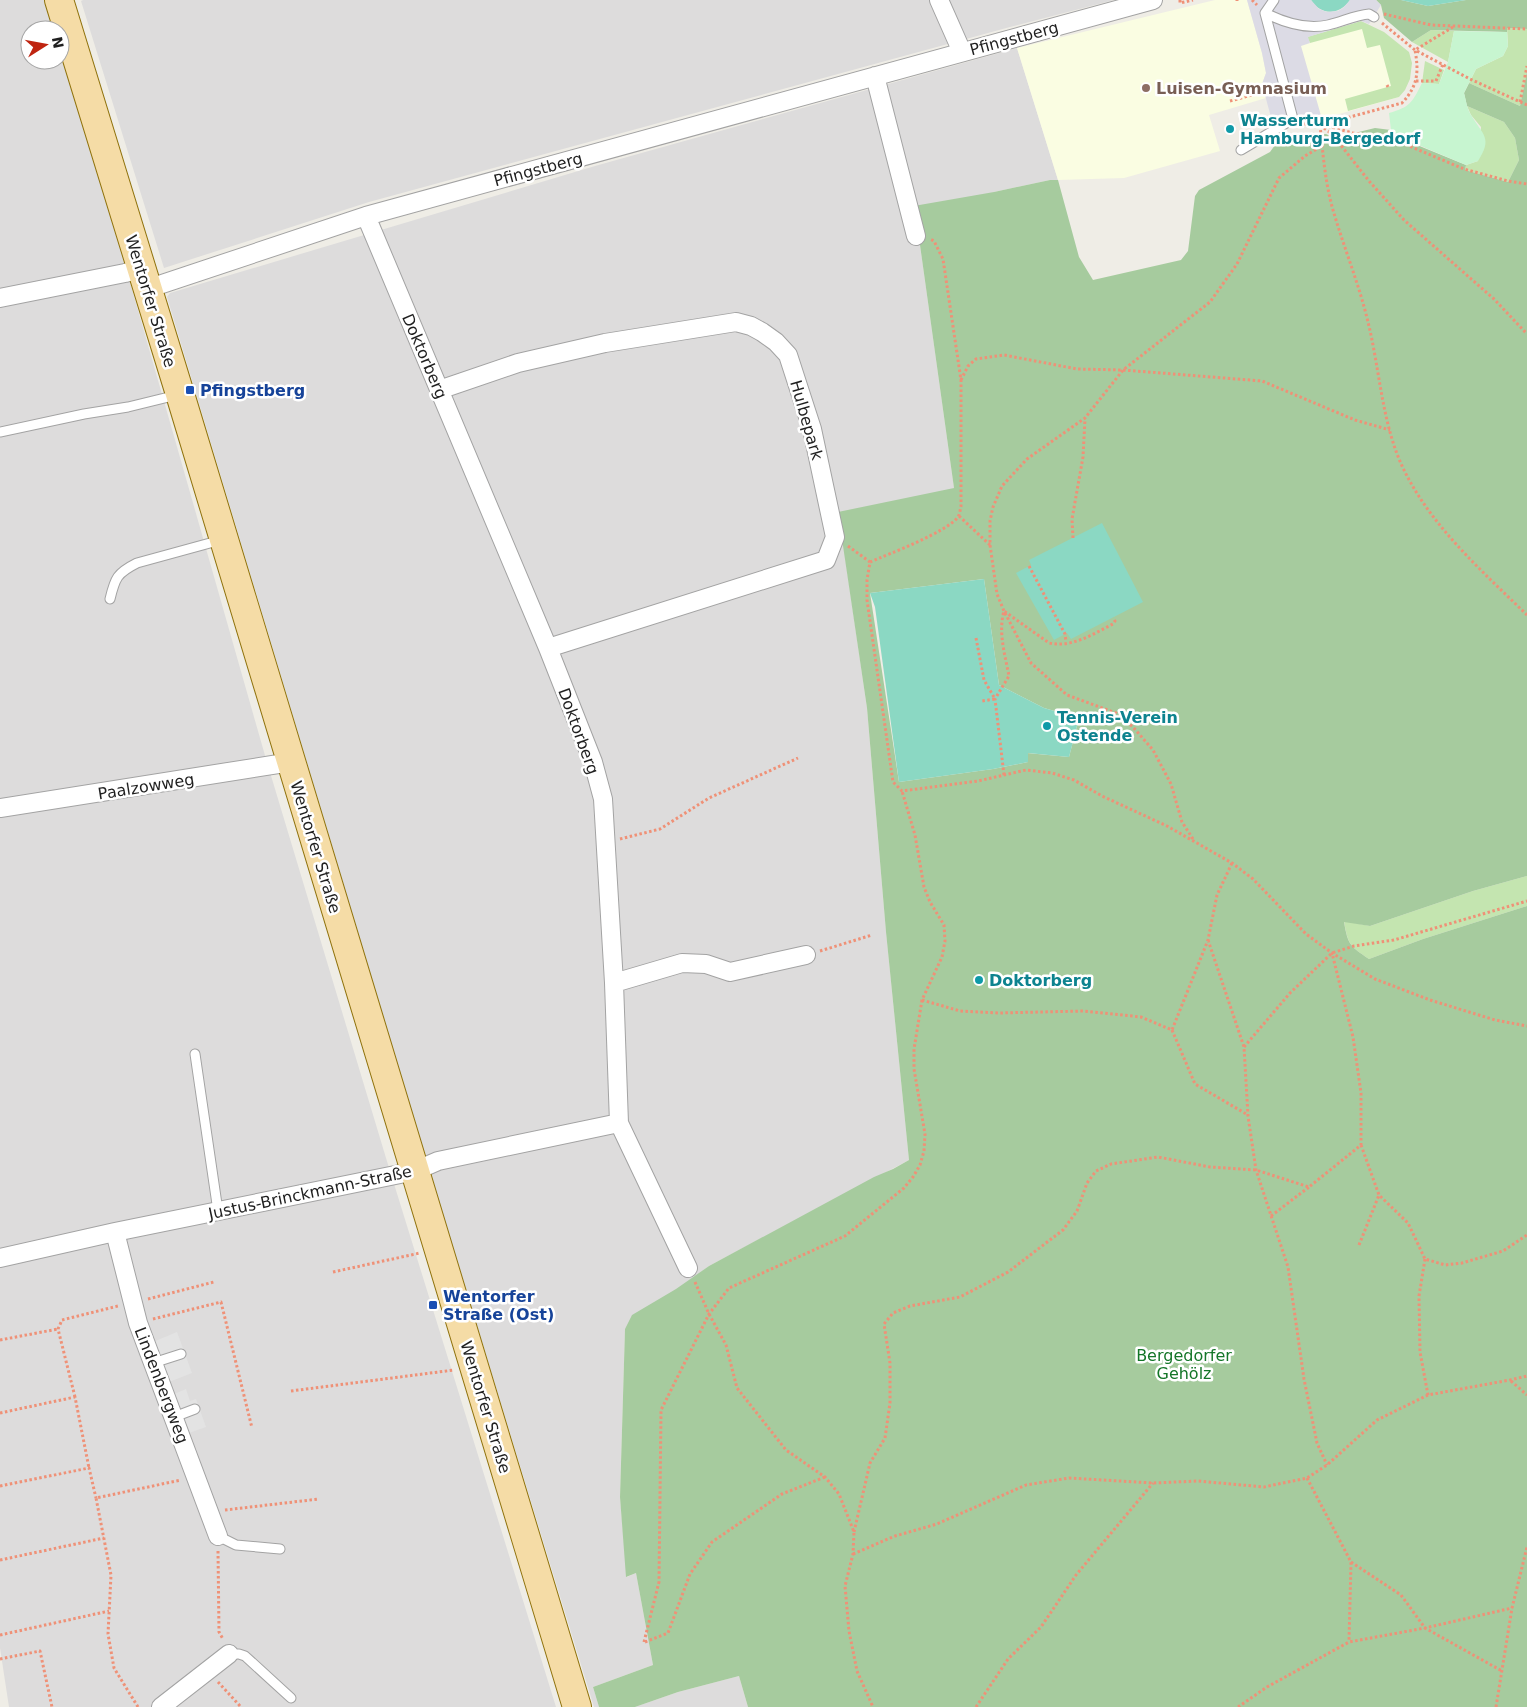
<svg xmlns="http://www.w3.org/2000/svg" width="1527" height="1707" viewBox="0 0 1527 1707" font-family="'DejaVu Sans',sans-serif">
  <style>
    .residential { fill: #dddcdc }
    .education { fill: #fafde2 }
    .grass { fill: #c4e5b0 }
    .forest { fill: #a6cb9e; fill-rule: evenodd }
    .park { fill: #c7f5d0 }
    .pitch { fill: #8bd8c3 }
    .parking { fill: #e3e3e3 }
    .plaza { fill: #dcdbe5 }
    .lines { fill: none; stroke-linecap: round; stroke-linejoin: round }
    .lane-casing { stroke: #a3a3a3; stroke-width: 11 }
    .street-casing { stroke: #a3a3a3; stroke-width: 20 }
    .primary-casing { stroke: #8f720c; stroke-width: 30 }
    .path { stroke: #ef9177; stroke-width: 3; stroke-dasharray: 2.5 2.5; stroke-linecap: butt }
    .lane { stroke: #fff; stroke-width: 9 }
    .street { stroke: #fff; stroke-width: 18 }
    .primary { stroke: #f5dca6; stroke-width: 28 }
    .education-dot { fill: #8d6e63; stroke: #fff; stroke-width: 2 }
    .culture-dot { fill: #0f9aa8; stroke: #fff; stroke-width: 2 }
    .transit-dot { fill: #1a4fb4; stroke: #fff; stroke-width: 2 }
    .labels { text-anchor: middle; stroke-width: 5; stroke-linejoin: round; paint-order: stroke }
    .street-label { font-size: 16px; fill: #1f1f1f; stroke: #fff }
    .education-label { font-size: 16px; font-weight: bold; fill: #785e54; stroke: #fff; text-anchor: start }
    .culture-label { font-size: 16px; font-weight: bold; fill: #0d838f; stroke: #fff; text-anchor: start }
    .transit-label { font-size: 16px; font-weight: bold; fill: #164399; stroke: #fff; text-anchor: start }
    .park-label { font-size: 16px; fill: #147628; stroke: #fff }
  </style>
  <rect width="100%" height="100%" fill="#efede6"/>
  <path class="residential" d="M0,0h44l9,30h-23v30h30v-8l66,216 140,491 120,399 170,549h-547l-9,-59z
    M83,0h1031l-104,27 -641,175 -205,66 -83,-267z
    M1017,48l41,132h-8l-56,12 -78,44 4,9 34,243 -109,69 22,151 19,224 23,228 -200,106 -84,63 -5,168 7,80 9,-4 17,92 -60,22 6,20h-5l-157,-512 -270,-898 3,-4 425,-127z
    M739,1676l9,31h-113l43,-15z"/>
  <path class="education" d="M1215,0h32l15,53 4,20 -4,11 4,14 -57,17 11,36 -96,27 -66,2 -41,-132z
    M1361,21l21,21 17,55 -88,25 -24,-79z"/>
  <path class="grass" d="M1361,21l23,11 25,20 3,11 -2,16 -5,11 -6,7 -51,14 -3,-12 46,-13 -11,-41 -13,3 -5,-19 -52,14 -3,-6z
    M1507,28l20,1v42l-7,35 -51,-23 7,-14 27,-13 5,-10z
    M1431,30l23,1 -6,31 -36,-20z
    M1425,61l19,9 -5,14 -17,-1z
    M1467,106l37,16 11,16 4,22 -11,22 -43,-12 1,-5 12,-4 3,-34 -10,-12z
    M1527,876v30l-104,33 -54,20c-19,-13 -21,-14 -25,-38l26,5 103,-35z"/>
  <path class="forest" d="M1376,0h25l27,6 38,-6h61v29l-20,-1v4l-76,-2 -19,12 -28,-24 -3,-13z
    M1527,71v805l-54,15 -103,35 -26,-4c4,23 6,24 25,37l54,-20 104,-33v801h-779l-9,-31 -61,16 -43,15h-36l-6,-20 60,-22 -17,-92 -10,4 -6,-80 5,-168 7,-14 44,-26 33,-23 165,-89 19,-8 16,-9 -23,-228 -19,-224 -29,-196 116,-24 -34,-243 -4,-9 -8,-29 86,-15 56,-12h8l21,77 14,23 88,-20 7,-9 7,-55 4,-6 71,-38 8,-11 17,-5 31,-2 8,4 41,-10 16,2 4,6 71,29 -1,5 43,12 11,-22 -4,-22 -11,-16 -37,-16 -3,-13 5,-10 51,23zM984,579l15,106 45,23 35,10 -10,39 -42,-4 1,9 -35,7 -94,13 -29,-189z"/>
  <path class="park" d="M1454,31l53,1 1,14 -5,10 -27,13 -12,24c2,7 3,16 7,22 12,20 22,23 7,46l-12,4 -71,-30 -4,-5 -2,-17c21,-6 23,-10 33,-30l17,1 9,-22z"/>
  <path class="pitch" d="M1311,0h39c-10,15 -29,16 -39,0z
    M1401,0h65l-38,6z
    M1102,523l41,79 -72,37 -4,-6 -13,7 -38,-67 15,-8 -2,-5z
    M984,579l15,106 45,23 35,10 -10,39 -41,-4v9l-35,7 -94,13 -24,-175 -5,-14z"/>
  <path class="parking" d="M177,1332l15,41 -23,9 -16,-40z
    M186,1389l4,12 6,-2 10,28 -20,7 -14,-39z"/>
  <path class="plaza" d="M1247,0h64l8,9 8,3 11,-1 5,-3 7,-8h26l5,5 -12,19 -8,-3 -53,16 2,6 -9,3 21,73 -47,13 -13,-48 4,-11 -4,-20z"/>
  <g class="lines">
    <defs>
      <path id="lane" d="M1265,13c20,10 41,17 63,12 14,-3 27,-10 41,-11l5,3
        M1241,150l52,-31 -28,-106 9,-13
        M0,432l84,-18 44,-7 49,-12
        M110,599c5,-21 7,-26 27,-36l84,-23
        M195,1054l23,157
        M153,1363l28,-9
        M174,1417l21,-8
        M218,1536l18,9 44,4
        M229,1654h10l6,2 46,42"/>
      <path id="street" d="M939,0l23,52
        M875,76l41,160
        M366,216l182,432 45,114 10,37 11,184 5,140 69,145
        M147,289l219,-73 787,-216
        M0,298l125,-25 15,-4
        M439,390l79,-27 87,-20 131,-21 15,4 11,6 14,10 12,13 24,74 23,108 -9,23 -278,88
        M0,808l291,-46
        M614,983l68,-20 24,1 24,8 76,-17
        M115,1232l23,91 80,213
        M0,1258l115,-26 300,-61 23,-10 181,-38
        M161,1707l68,-53"/>
      <path id="primary" d="M59,0l121,394 397,1313"/>
    </defs>
    <use href="#lane" class="lane-casing"/>
    <use href="#street" class="street-casing"/>
    <use href="#primary" class="primary-casing"/>
    <path class="path" d="M1180,0v3l13,-3
      M1237,0v1
      M1252,0l5,5
      M1384,14l47,11 96,4
      M1382,23l33,27 55,29 57,26
      M1416,81h20l7,-17
      M1387,85l1,2
      M1230,101l44,-12
      M1520,102l7,-36
      M1304,124l16,1 82,-22c16,-17 17,-31 13,-53l38,-23
      M1320,125c3,29 5,57 13,85 11,38 26,74 35,112 12,48 14,105 37,150 28,56 78,100 122,143
      M1320,125l12,9 37,47 35,39 90,79 33,35
      M1323,125l30,8 27,4 22,6 62,26 44,12 19,3
      M961,380l7,-14 8,-7 28,-4 73,14 46,1 139,11 93,39 35,10
      M959,516l31,29
      M1073,538l-1,-19 11,-62 2,-38
      M848,546l22,16 -3,18v20l26,182 9,9 76,-10 48,-11 26,3 22,7 28,16 65,30 65,37 21,16 53,55 26,19 43,26 55,21 65,20 32,6
      M870,562c19,-8 77,-30 88,-45 2,-3 2,-7 3,-11v-126l-18,-121 -9,-18 -4,-2
      M1029,566l36,68 1,8
      M976,638l8,42 11,19 -13,2
      M1004,775l-9,-76 14,-23c-4,-21 -11,-44 -5,-65l45,32c23,5 44,-9 64,-19l2,-3 -2,-3
      M620,839l40,-10 49,-31 89,-40
      M1193,839l-11,-17 -11,-38 -18,-34 -20,-23 -17,-14 -49,-18 -36,-32 -27,-52 -7,-17 -7,-49v-24l3,-14 9,-21 25,-27 58,-41 38,-48 87,-68 27,-38 42,-86 26,-22 17,-10
      M1208,940l36,107 4,69 8,54 32,97 16,112 13,64 10,22
      M820,951l52,-16
      M922,1000l38,11 38,2 86,-2 57,6 31,13 36,-90 9,-45 15,-32
      M1172,1030l23,54 53,31
      M1244,1047l46,-54 42,-40 22,-7 40,-6 133,-39
      M1361,1145l18,50 29,28 17,36 20,6 17,-2 41,-12 24,-16
      M1271,1216l38,-29
      M1359,1245l20,-50
      M1425,1259l-6,37 1,56 8,43
      M333,1272l87,-19
      M695,1282l14,32 17,31 11,43 49,62 39,27 14,17 15,38 -1,22 -8,32 4,45 8,40 16,36
      M148,1299l66,-17
      M153,1319l68,-17 31,126
      M0,1340l58,-11
      M1511,1381l16,14
      M291,1391l163,-21
      M75,1397l-17,-68 4,-9 56,-14
      M0,1413l75,-16 14,71
      M1307,1478l44,84 -2,80
      M0,1486l89,-18 7,30
      M225,1510l94,-11
      M854,1532l16,-69 15,-25 5,-35v-40l-6,-39 9,-11 17,-7 50,-9 48,-25 55,-42 14,-19 10,-28 9,-12 15,-7 47,-7 52,10 46,3 53,17 52,-42v-52l-8,-56 -21,-84
      M218,1551l1,81 4,7
      M853,1554l42,-18 42,-12 89,-39 43,-7 84,5 45,-2 66,6 43,-9 20,-13 50,-45 51,-25 82,-15 17,-4
      M0,1560l104,-22
      M1351,1562l50,33 24,33 77,43
      M0,1635l109,-24
      M644,1642l15,-60 2,-172 48,-96 20,-26 116,-52 59,-48 9,-11 7,-12 4,-14 1,-17 -11,-65v-20l8,-49 20,-43 3,-16 -1,-16 -14,-23 -6,-15 -9,-52 -13,-44
      M645,1642l23,-9 22,-59 22,-32 70,-48 43,-17
      M0,1659l40,-8 12,56
      M218,1682l23,25
      M138,1707l-24,-39 -6,-34 3,-59 -15,-77 85,-18
      M976,1707l32,-48 33,-32 35,-52 77,-92
      M1238,1707l29,-20 82,-45 76,-14 87,-20
      M1496,1707l16,-99 15,-61"/>
    <use href="#lane" class="lane"/>
    <use href="#street" class="street"/>
    <use href="#primary" class="primary"/>
  </g>
  <circle class="education-dot" cx="1146" cy="88" r="5"/>
  <g class="culture-dot">
    <circle cx="1230" cy="129" r="5"/>
    <circle cx="1047" cy="726" r="5"/>
    <circle cx="979" cy="980" r="5"/>
  </g>
  <g class="transit-dot">
    <rect x="185" y="385" width="10" height="10" rx="2.5"/>
    <rect x="428" y="1300" width="10" height="10" rx="2.5"/>
  </g>
  <g class="labels">
    <g class="street-label">
      <text transform="translate(1014 38) rotate(-15)" y="6">Pfingstberg</text>
      <text transform="translate(538 169) rotate(-15)" y="6">Pfingstberg</text>
      <text transform="translate(151 301) rotate(73)" y="6">Wentorfer Straße</text>
      <text transform="translate(425 356) rotate(67)" y="6">Doktorberg</text>
      <text transform="translate(807 420) rotate(74)" y="6">Hulbepark</text>
      <text transform="translate(579 731) rotate(70)" y="6">Doktorberg</text>
      <text transform="translate(146 786) rotate(-9)" y="6">Paalzowweg</text>
      <text transform="translate(316 847) rotate(73)" y="6">Wentorfer Straße</text>
      <text transform="translate(310 1192) rotate(-12)" y="6">Justus-Brinckmann-Straße</text>
      <text transform="translate(162 1385) rotate(69)" y="6">Lindenbergweg</text>
      <text transform="translate(486 1407) rotate(73)" y="6">Wentorfer Straße</text>
    </g>
    <g class="education-label">
      <text x="1156" y="94">Luisen-Gymnasium</text>
    </g>
    <g class="culture-label">
      <text x="1240" y="126">Wasserturm<tspan x="1240" dy="18">Hamburg-Bergedorf</tspan></text>
      <text x="1057" y="723">Tennis-Verein<tspan x="1057" dy="18">Ostende</tspan></text>
      <text x="989" y="986">Doktorberg</text>
    </g>
    <g class="transit-label">
      <text x="200" y="396">Pfingstberg</text>
      <text x="443" y="1302">Wentorfer<tspan x="443" dy="18">Straße (Ost)</tspan></text>
    </g>
    <g class="park-label">
      <text x="1184" y="1361">Bergedorfer<tspan x="1184" dy="18">Gehölz</tspan></text>
    </g>
  </g>
  <g transform="translate(45 45) rotate(79)"><circle r="24" fill="#ffffff" stroke="#a5a5a5"/>
  <path d="M0-4L9 19L0 12L-9 19Z" fill="#bf2410"/>
  <text y="-8" font-size="14" font-weight="bold" text-anchor="middle" fill="#1f1f1f">N</text>
  </g>
</svg>
